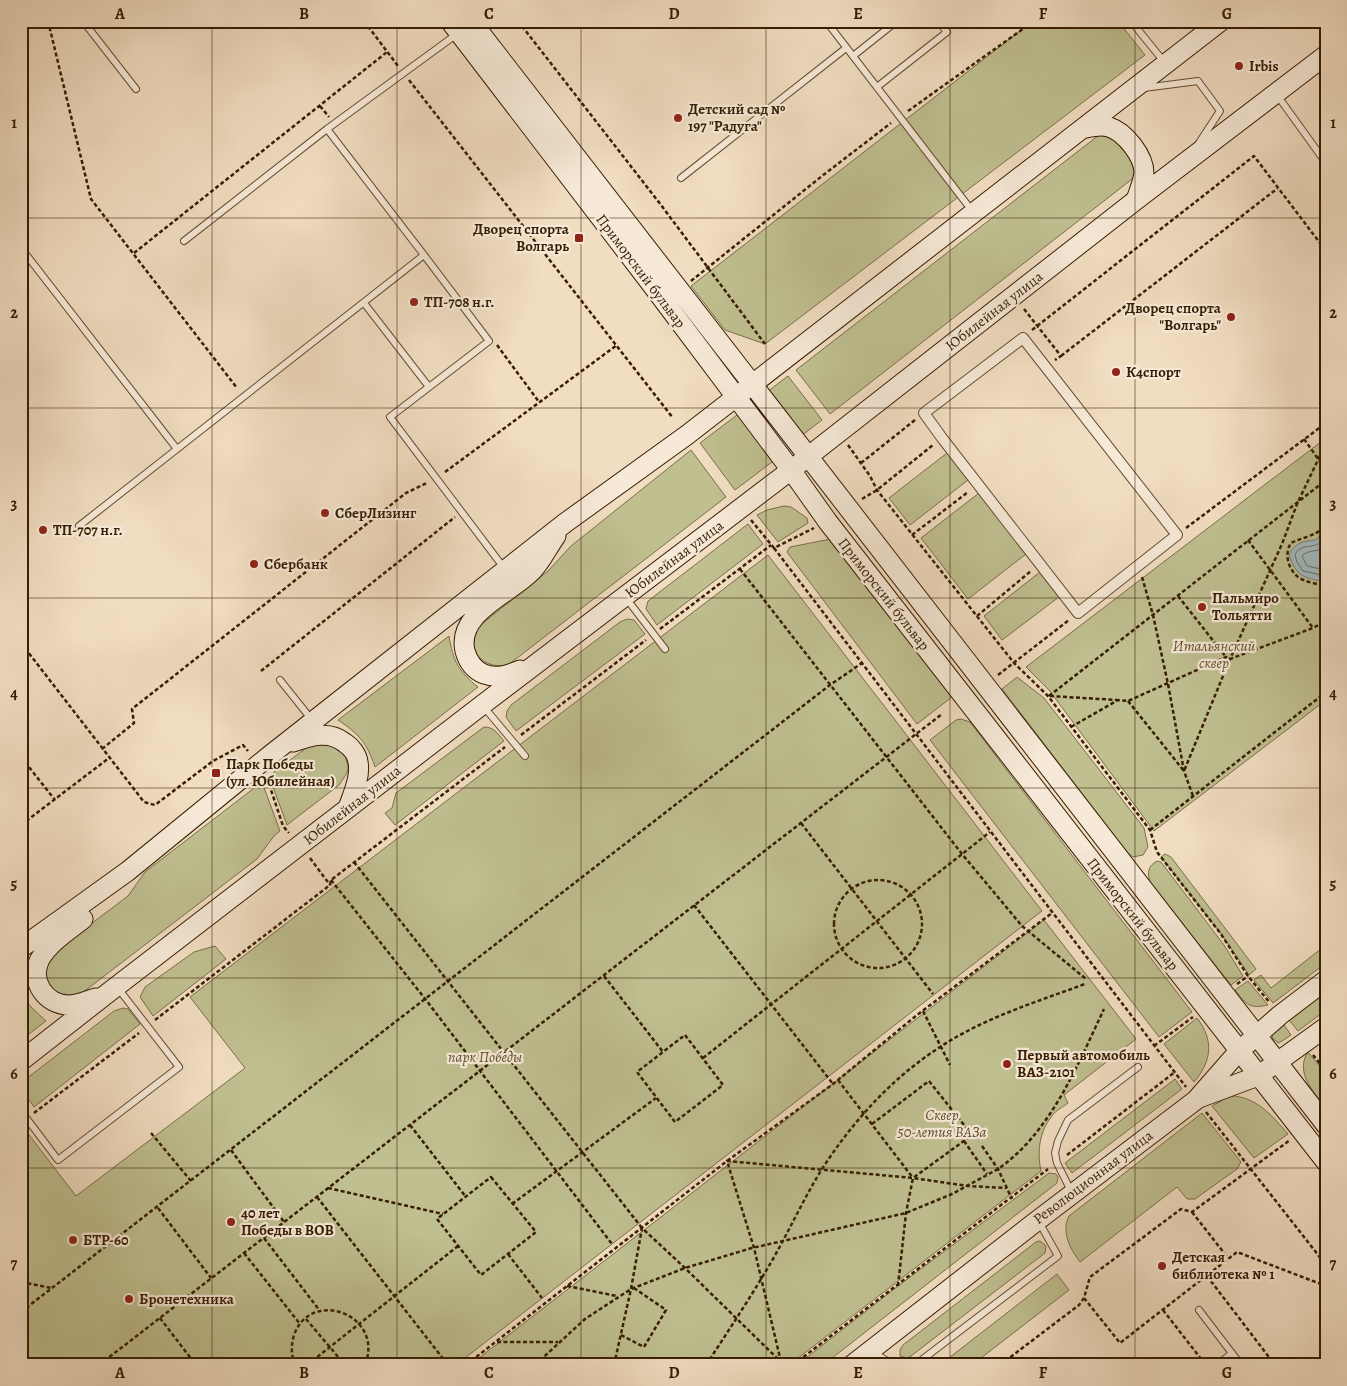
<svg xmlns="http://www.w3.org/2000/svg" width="1347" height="1386" viewBox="0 0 1347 1386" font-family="Alegreya,serif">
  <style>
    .green { fill: #bfbf90; stroke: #7b6e49 }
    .water { fill: #a1b8be; stroke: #777a73 }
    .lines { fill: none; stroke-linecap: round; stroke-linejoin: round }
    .shore { stroke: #6c6a60; stroke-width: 1 }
    .service-casing { stroke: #664d32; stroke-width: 8 }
    .pedestrian-casing { stroke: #664d32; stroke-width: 12 }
    .secondary-casing { stroke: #371d02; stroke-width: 21 }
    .path { stroke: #371d02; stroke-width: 2.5; stroke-dasharray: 4 2.5; stroke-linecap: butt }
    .service { stroke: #f6e9d7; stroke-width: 6 }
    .pedestrian { stroke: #f6e9d7; stroke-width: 10 }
    .secondary { stroke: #f6e9d7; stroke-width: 19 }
    .grid { fill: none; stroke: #371d02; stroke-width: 1; stroke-opacity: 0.55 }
    .poi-dot { fill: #8f2418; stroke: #f6e9d7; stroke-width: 2 }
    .labels { text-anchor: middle; stroke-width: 4.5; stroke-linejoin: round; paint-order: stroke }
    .poi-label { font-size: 15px; font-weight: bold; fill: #371d02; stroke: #f6e9d7; text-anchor: start }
    .street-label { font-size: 15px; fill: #371d02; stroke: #f6e9d7 }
    .park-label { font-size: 15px; font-style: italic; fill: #604e2d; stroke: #f6e9d7 }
    .neatline { fill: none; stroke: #371d02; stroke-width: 2 }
    .grid-label { font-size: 16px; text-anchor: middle; font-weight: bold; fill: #371d02 }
  </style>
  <rect width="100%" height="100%" fill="#f1ddc1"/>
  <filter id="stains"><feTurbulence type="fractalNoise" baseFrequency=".004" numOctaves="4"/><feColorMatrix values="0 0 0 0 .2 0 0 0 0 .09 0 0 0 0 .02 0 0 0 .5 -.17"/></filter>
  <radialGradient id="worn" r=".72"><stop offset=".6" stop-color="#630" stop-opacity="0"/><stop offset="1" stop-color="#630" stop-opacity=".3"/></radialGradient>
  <path class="green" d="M1033,21h85l27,34 -380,289 -40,-14 -34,-44z
    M1099,135c21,2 33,23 37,41l-306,238 -34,-44z
    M788,376l34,44 -21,16 -34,-44z
    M741,412l35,47 -41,31 -35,-47z
    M1326,438v262l-172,131 -105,-141 -23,-23z
    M691,450l35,47 -218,168c-25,5 -43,-15 -30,-38l70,-56 23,-25z
    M947,453l21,27 -58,45 -21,-27z
    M979,493l47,61 -58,45 -47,-61z
    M784,506l7,1 16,11 1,5 -30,19 -21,-27 10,-5z
    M748,524l15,20 -106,81 -11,-16 2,-8z
    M831,539l121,158 -35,27 -130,-172 3,-5z
    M768,555l274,356 -586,454h-435v-236l2,-2 53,69 169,-128 -55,-71z
    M1040,572l19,25 -57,43 -18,-24z
    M627,619l7,1 11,14 -129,97 -10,-14 1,-6 4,-6 109,-83z
    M449,636c4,25 10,36 29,51l-103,80c-8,-24 -16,-33 -37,-47z
    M1017,677l27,21 100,130 4,19 -5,8 -10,2 -6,-5 -125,-163z
    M961,719l9,3 222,290 -33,25 -229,-297 26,-20z
    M484,727c10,0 13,6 20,14l-109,84 -10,-12 7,-5 4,-15z
    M330,742l15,12 3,13 -1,6 -8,12 -52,40 -18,-49 41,-31z
    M262,782l18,49 -6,5 -17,23 -175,134 -19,4 -20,-14 3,-21 9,-11 73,-55 17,-24z
    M1165,854l6,3 85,112 -7,6 -27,-40 -61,-78z
    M1157,861l4,1 63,83 19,31 -12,9 -81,-103c-3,-10 -2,-16 7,-21z
    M1044,920l92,119 -72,56 4,8c-5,4 -13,8 -16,13 -13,16 -15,36 -11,55l-252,194h-319z
    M1326,945v18l-53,40 -19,-23 7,-5 10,13z
    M215,946l11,13 -73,57 -13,-19 5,-10 49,-35z
    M1248,981l20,24c-19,4 -21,0 -33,-15z
    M1326,992v18l-28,21 -9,-11z
    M21,995l11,13 14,13 -25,19z
    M123,1008l5,1 12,15 -106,83 -12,-17 1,-6 3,-5 88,-68z
    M1197,1018c17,22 15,43 -3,64l-30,-38z
    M1284,1025l7,10 -12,8 -6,-4 -1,-4z
    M1308,1052l18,22v24l-5,4c-11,-14 -25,-32 -13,-50z
    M1175,1079l7,10 -110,84 -7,-10z
    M1235,1096c25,4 37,20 53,38l-34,24 -42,-52 16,-9z
    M1202,1113l39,49 -4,7 -42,30h-8l-10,-12 -97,75c-10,-13 -19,-30 -11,-46z
    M1049,1173l7,1 2,3 -1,6 -234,182h-26l101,-79z
    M1040,1241l6,5 -1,7 -134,103 -4,2 -7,-2v-6l3,-5 133,-103z
    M1057,1274l12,16 -97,75h-32z"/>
  <path class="water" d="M1326,528v54c-22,-4 -30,-5 -37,-28 7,-12 15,-13 27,-14z"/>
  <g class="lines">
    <path class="shore" d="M1326,537c-2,2 -4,5 -6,6 -9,6 -20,0 -25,12l2,7 6,9 23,5
      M1326,546c-7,7 -18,3 -24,10l5,10 19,4"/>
    <defs>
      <path id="service" d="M83,21l53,68
        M826,21l147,191
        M1131,21l34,42
        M853,56l44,-35
        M877,87l70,-55 -9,-11
        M1144,88l54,-7 22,30 -21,32
        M1277,95l49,68
        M327,129l130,-95
        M681,178l165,-130
        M21,248l156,201
        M424,255l65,86 -99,76 114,151
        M364,303l65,84
        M79,526l345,-271 -97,-126 -143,112
        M626,598l39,51
        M280,680l32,40
        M483,706l42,50
        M21,1111l37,49 121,-93 -62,-80
        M1072,1193l-15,-30 -2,-10 3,-12 10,-21 70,-53
        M1199,1310l42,55
        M873,1353l22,12
        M915,1365l143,-109 -19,-34
        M1217,1365l15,-12"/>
      <path id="pedestrian" d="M1023,338l154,197 -99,78 -136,-175 -18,-25z"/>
      <path id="secondary" d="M450,21l202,264 139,185 37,52 498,640
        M471,21l855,1104
        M1082,129c9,-2 18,-5 27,-2 16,5 35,29 35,46 -1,9 -5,18 -8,27
        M520,670c-12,5 -23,9 -36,4 -10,-4 -16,-12 -19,-23 -9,-38 45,-57 67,-80 9,-9 16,-24 24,-35
        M293,742c18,-6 36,-12 52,1 6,4 12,11 13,19 3,14 -5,32 -10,46
        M83,919c-15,12 -33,23 -43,40 -11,21 5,46 29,46 9,0 19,-5 27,-7
        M21,948l107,-77 141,-115 296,-233 122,-88 534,-414
        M21,1061l83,-65 378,-291 309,-235 345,-270 190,-145
        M1199,1098l59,-22 68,-49
        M852,1365l186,-145 158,-120 43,-49 41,-36 46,-35"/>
    </defs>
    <use href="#service" class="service-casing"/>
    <use href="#pedestrian" class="pedestrian-casing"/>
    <use href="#secondary" class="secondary-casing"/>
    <path class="path" d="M48,21l43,178 146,189
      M364,21l34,45
      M518,21l143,184 104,139
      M409,80l264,338
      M320,106l9,11
      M908,111l126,-90
      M134,253l253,-201
      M691,281l131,-105 69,-53
      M1024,309l37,47 -6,4
      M1032,330l222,-174 72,95
      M497,345l42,57
      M1061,356l217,-168
      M1304,439l22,31
      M848,445l22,31 7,14 137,173 34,33 102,134 7,22 64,82 27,42 22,27
      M861,463l54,-43
      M445,472l172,-127
      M862,499l15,-9 56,-45
      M1326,513c-2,4 -3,12 -5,16 -4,6 -23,10 -30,14 -7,10 -3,26 7,34 7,5 19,7 28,9
      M751,520l23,28 40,-20
      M1186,528l140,-105
      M912,535l56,-43
      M1248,540l65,88
      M774,548l412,539
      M740,569l222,285 60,72 64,53
      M1142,577l11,38 15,69 16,87 9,25
      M1178,596l48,61
      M977,616l54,-45
      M660,629l111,-84
      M21,643l123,159 11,3 58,-44 30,-16 5,6
      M261,671l194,-154
      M998,675l71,-55
      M1049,696l277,-216
      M1050,696l67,4
      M1128,701l56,70 46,-112 52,-115 15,-40 29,-61
      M1071,727l47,-27 10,1 98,-44 4,2 83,-31 13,-7
      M521,735l125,-95
      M102,749l32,-26 -2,-14 274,-216 21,-10
      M21,757l34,43
      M267,778l16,48 6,7
      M801,823l132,171
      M21,825l88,-67
      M1150,830l176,-138
      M310,858l20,27
      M354,862l288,366
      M834 924a44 44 0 1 1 88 0a44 44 0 1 1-88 0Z
      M331,880l95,120 186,244
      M694,905l139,179
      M604,976l59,76
      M1237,984l11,-8
      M923,1011l27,54
      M155,1020l175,-135 1,-5 174,-133
      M685,1035l38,50 -48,37 -38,-50z
      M1154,1046l39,-29
      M1313,1055l13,16
      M703,1058l287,-226
      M838,1080l75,98
      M1206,1112l120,153
      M34,1113l105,-80
      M872,1124l57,-43 43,54 -59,43 -7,35 -8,73
      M410,1125l56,72
      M151,1133l40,48
      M964,1141l23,33
      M982,1146l16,23 14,30
      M231,1150l53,72
      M1067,1155l108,-83
      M491,1177l45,55 -55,43 -44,-56z
      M328,1188l115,26
      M317,1197l131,168
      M512,1204l144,-106
      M158,1208l53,70
      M1192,1212l36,46
      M264,1238l56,73
      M244,1253l56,71
      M508,1254l34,44
      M1207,1276l68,89
      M21,1282l31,6
      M567,1286l50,10
      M1084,1298l36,45 117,-91 89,34
      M1163,1310l42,54 -1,1
      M21,1312l809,-627 32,-22
      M160,1318l36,47
      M306,1319l39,46
      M621,1335l23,12 22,-37 -32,-22
      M497,1342h61
      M781,1362l-27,-114 -27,-87 186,17 55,8 38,2
      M99,1365l843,-651
      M295,1365c-4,-10 -4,-20 -1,-30 17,-48 91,-20 71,30
      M307,1365l151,-119
      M466,1365l261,-204 106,-77 84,-69 135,-102
      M535,1365l50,-46 46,-30 54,-21 67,-20 154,-35 46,-19 46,-25c53,-37 79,-103 106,-160
      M614,1365l17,-76 11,-61 43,40 99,97
      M706,1365c23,-35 46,-70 67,-106 17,-30 31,-61 49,-90 31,-48 70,-91 118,-122 44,-29 96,-45 145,-63
      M793,1365l255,-196
      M1000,1365l79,-60 5,-7 6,-21 91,-68 11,3 98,-72"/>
    <use href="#service" class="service"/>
    <use href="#pedestrian" class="pedestrian"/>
    <use href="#secondary" class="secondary"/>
  </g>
  <path class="grid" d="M212,21v1344M397,21v1344M581,21v1344M766,21v1344M950,21v1344M1135,21v1344M21,218h1305M21,408h1305M21,598h1305M21,788h1305M21,978h1305M21,1168h1305"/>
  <g class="poi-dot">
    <circle cx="1239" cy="66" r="5"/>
    <circle cx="678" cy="118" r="5"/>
    <rect x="574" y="233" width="10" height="10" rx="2.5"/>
    <circle cx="414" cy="302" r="5"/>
    <circle cx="1231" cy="317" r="5"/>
    <circle cx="1116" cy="372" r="5"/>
    <circle cx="325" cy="513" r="5"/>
    <circle cx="43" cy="530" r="5"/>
    <circle cx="254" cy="564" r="5"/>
    <circle cx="1202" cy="607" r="5"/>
    <rect x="211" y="768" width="10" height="10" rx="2.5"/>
    <circle cx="1007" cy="1064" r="5"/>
    <circle cx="231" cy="1222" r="5"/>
    <circle cx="73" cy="1240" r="5"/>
    <circle cx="1162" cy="1266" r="5"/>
    <circle cx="129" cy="1299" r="5"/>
  </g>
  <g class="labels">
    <g class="poi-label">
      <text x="1249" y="71">Irbis</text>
      <text x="688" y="114">Детский сад №<tspan x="688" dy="17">197 "Радуга"</tspan></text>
      <text x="569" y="234" text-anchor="end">Дворец спорта<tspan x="569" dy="17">Волгарь</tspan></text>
      <text x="424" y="307">ТП-708 н.г.</text>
      <text x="1221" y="313" text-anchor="end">Дворец спорта<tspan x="1221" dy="17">"Волгарь"</tspan></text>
      <text x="1126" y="377">К4спорт</text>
      <text x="335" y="518">СберЛизинг</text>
      <text x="53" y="535">ТП-707 н.г.</text>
      <text x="264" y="569">Сбербанк</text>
      <text x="1212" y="603">Пальмиро<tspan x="1212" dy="17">Тольятти</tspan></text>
      <text x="226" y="769">Парк Победы<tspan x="226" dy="17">(ул. Юбилейная)</tspan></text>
      <text x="1017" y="1060">Первый автомобиль<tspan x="1017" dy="17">ВАЗ-2101</tspan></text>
      <text x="241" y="1218">40 лет<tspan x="241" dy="17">Победы в ВОВ</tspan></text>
      <text x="83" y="1245">БТР-60</text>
      <text x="1172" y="1262">Детская<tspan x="1172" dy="17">библиотека № 1</tspan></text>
      <text x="139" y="1304">Бронетехника</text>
    </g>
    <g class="street-label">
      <text transform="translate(641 271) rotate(53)" y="5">Приморский бульвар</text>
      <text transform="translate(994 311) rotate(-38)" y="5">Юбилейная улица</text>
      <text transform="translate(674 559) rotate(-37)" y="5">Юбилейная улица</text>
      <text transform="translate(884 594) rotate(52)" y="5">Приморский бульвар</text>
      <text transform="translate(352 805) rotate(-38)" y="5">Юбилейная улица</text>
      <text transform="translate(1133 914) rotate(52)" y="5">Приморский бульвар</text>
      <text transform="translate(1093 1177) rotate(-37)" y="5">Революционная улица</text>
    </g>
    <g class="park-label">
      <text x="1214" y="651">Итальянский<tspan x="1214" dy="17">сквер</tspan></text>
      <text x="485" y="1062">парк Победы</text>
      <text x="942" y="1120">Сквер<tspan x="942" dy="17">50-летия ВАЗа</tspan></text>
    </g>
  </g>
  <rect width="1347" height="1386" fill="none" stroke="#f1ddc1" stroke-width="55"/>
  <rect x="28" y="28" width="1292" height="1330" class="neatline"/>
  <g class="grid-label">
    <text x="120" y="19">A</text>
    <text x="304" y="19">B</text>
    <text x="489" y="19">C</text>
    <text x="674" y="19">D</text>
    <text x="858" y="19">E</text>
    <text x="1043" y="19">F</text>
    <text x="1227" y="19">G</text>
    <text x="14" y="128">1</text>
    <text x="1333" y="128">1</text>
    <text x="14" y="318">2</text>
    <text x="1333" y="318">2</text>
    <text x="14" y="509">3</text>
    <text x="1333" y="509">3</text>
    <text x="14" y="699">4</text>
    <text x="1333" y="699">4</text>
    <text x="14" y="889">5</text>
    <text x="1333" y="889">5</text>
    <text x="14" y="1079">6</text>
    <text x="1333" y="1079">6</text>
    <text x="14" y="1269">7</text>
    <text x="1333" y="1269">7</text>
    <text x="120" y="1378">A</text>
    <text x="304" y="1378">B</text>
    <text x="489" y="1378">C</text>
    <text x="674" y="1378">D</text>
    <text x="858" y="1378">E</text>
    <text x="1043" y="1378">F</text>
    <text x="1227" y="1378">G</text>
  </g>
  <rect width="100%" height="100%" filter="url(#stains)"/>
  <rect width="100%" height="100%" fill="url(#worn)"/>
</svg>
